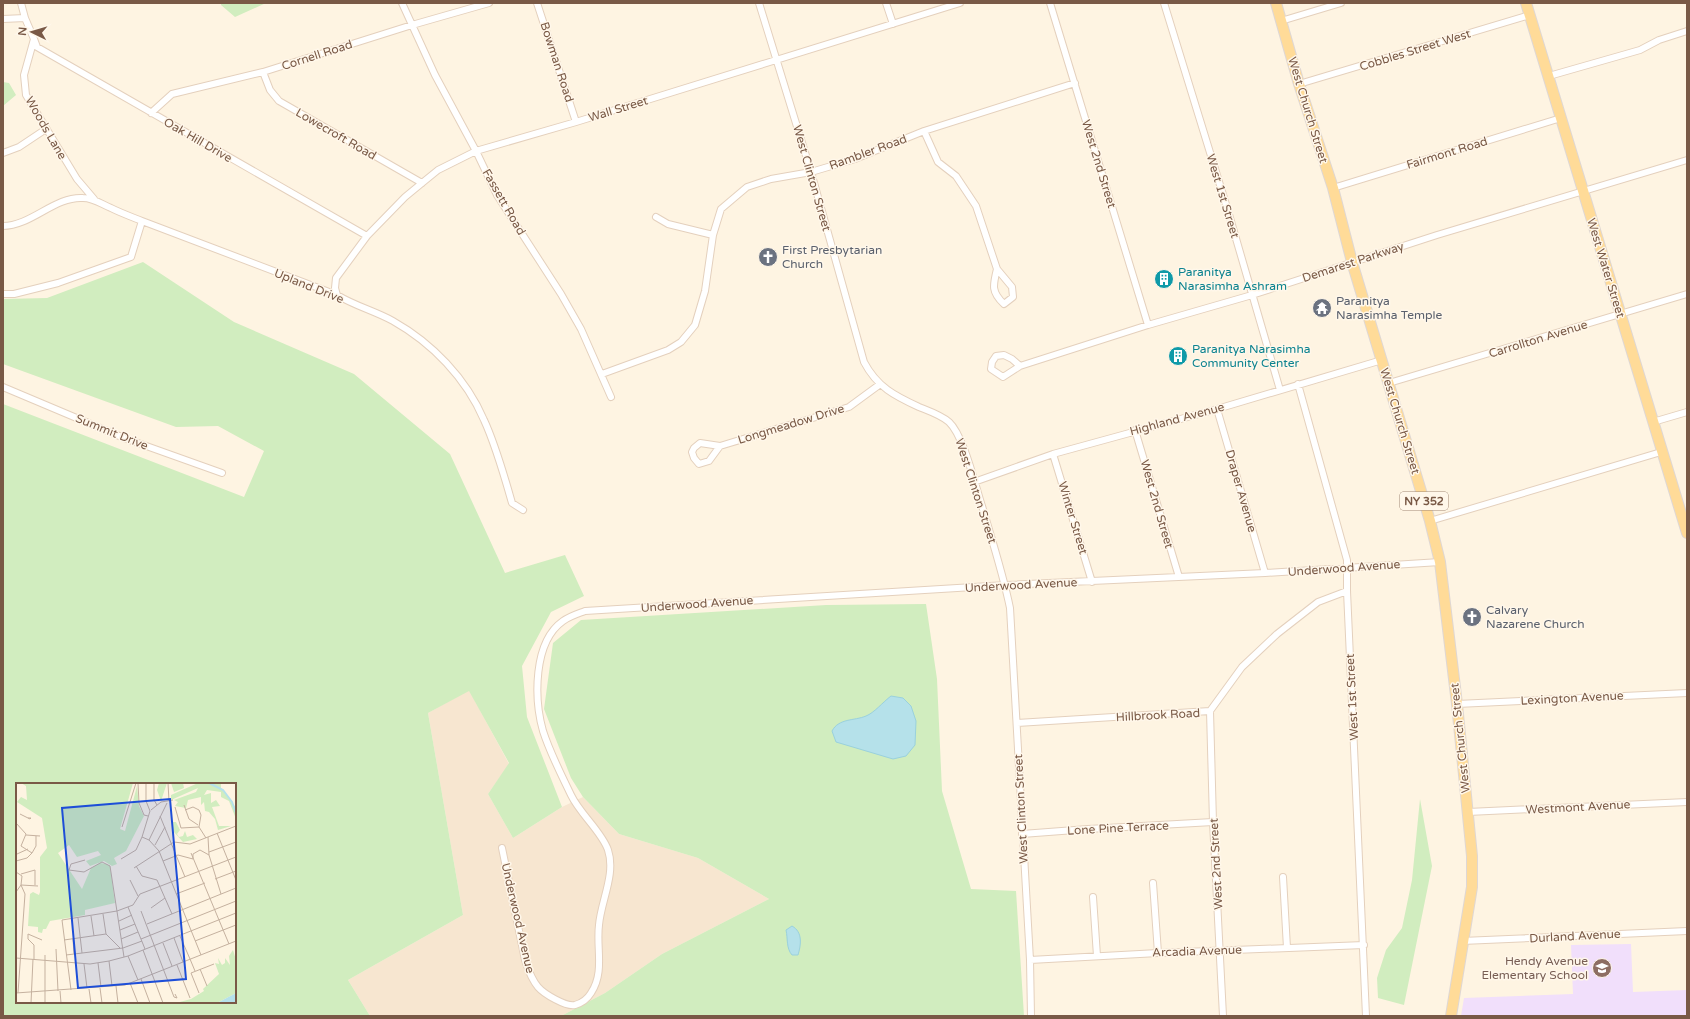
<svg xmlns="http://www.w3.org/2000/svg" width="1690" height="1019" viewBox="0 0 1690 1019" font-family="'Varela Round',sans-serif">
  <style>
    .residential { fill: #f7e6d0 }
    .education { fill: #f1dffb }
    .green { fill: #d1edbf; fill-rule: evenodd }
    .water { fill: #b5e1ea; stroke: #9ad1dd }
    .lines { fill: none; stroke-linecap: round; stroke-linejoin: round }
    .minor-casing { stroke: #e4d0bd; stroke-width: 8 }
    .primary-casing { stroke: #dfd7d3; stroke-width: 12 }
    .minor { stroke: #fff; stroke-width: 6 }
    .primary { stroke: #ffdb98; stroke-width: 10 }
    .labels { text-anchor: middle; stroke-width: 3; stroke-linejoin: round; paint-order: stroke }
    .shield { fill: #fff7ea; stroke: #a18877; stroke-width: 1 }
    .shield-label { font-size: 11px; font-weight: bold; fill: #795946 }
    .street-label { font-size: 12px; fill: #795946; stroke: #fff7ea }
    .worship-label { font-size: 12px; fill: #5b616d; stroke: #fff7ea; text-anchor: start }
    .culture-label { font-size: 12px; fill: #0d838f; stroke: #fff7ea; text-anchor: start }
    .education-label { font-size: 12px; fill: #785e54; stroke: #fff7ea; text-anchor: end }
    .inset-river { fill: none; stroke: #b5e1ea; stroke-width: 2 }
    .inset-road { fill: none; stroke: #c5b19f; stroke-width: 1 }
    .view { fill: #1d4ed8; fill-opacity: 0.15; stroke: #1d4ed8; stroke-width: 2 }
    .inset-edge { fill: none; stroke: #795946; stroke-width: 2 }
  </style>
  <rect width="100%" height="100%" fill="#fef4e2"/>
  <path class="residential" d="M469,690l40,74 -21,30 25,44 49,-31 21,-10 36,37 79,24 71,41 -107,55 -57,39 -44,23h-191l-22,-36 115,-65 -35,-202z"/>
  <path class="education" d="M1631,944l2,48 54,-2v26h-226l3,-18 109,-4 -2,-49z"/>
  <path class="green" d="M221,3h45l-31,14 -14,-12z
    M3,82l6,1 7,12 -13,11z
    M143,262l91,60 120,52 96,80 55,119 60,-18 19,41 -33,16 -29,54 5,51 35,90 -49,31 -25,-44 21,-31 -40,-72 -41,22 35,202 -115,65 22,36h-367v-612l241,93 20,-46 -46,-25 -42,1 -173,-63v-65l44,-1zM17,784h218v218h-218z
    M926,604l11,75 5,112 29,98 45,2 8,125h-463l44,-23 57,-39 107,-55 -71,-41 -79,-24 -36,-37 -12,-19 -27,-69 9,-66 28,-23 245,-15z
    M1420,799l12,67 -28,139 -26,-7 -1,-20 9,-28 16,-22 10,-48z"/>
  <path class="water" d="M891,696l12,2 8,8 5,15 -1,24 -9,11 -13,3 -57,-17 -4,-11c7,-13 22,-10 34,-15 8,-3 17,-14 25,-20z
    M792,926c11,6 9,19 6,29h-6c-6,-7 -4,-16 -6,-25z"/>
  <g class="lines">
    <defs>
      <path id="minor" d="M21,3l4,15 9,21 -10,36 2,20 51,84 17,20
        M402,3l33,72 41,76 21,44 64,99 20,35 30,68
        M537,3l39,119
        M759,3l52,169 53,190c13,25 31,34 55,45 10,4 22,8 30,15 15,14 26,63 33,84 10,34 21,68 28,102l20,352 1,56
        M886,3l7,21
        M1050,3l98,322
        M1164,3l64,208 52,179
        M3,19l22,-1
        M1281,21l60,-18
        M34,39l3,8 330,189
        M263,72l7,18 9,11 143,82
        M1549,76l91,-26 19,-10 28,-9
        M1299,84l231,-69
        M151,113l21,-19 91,-22 149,-47 77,-22
        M924,131l14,31 18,14 20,30 21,63
        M3,153l16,-6 27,-18
        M1333,188l228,-70
        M656,217l12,7 45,11
        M3,226c28,0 52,-30 80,-28 11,0 18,6 28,10 10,5 21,9 31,13l195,74c18,11 38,16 56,26 39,22 73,57 91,99 12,26 20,55 28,83l11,7
        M997,269l15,18 1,10 -9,7c-13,-12 -11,-19 -7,-35z
        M3,294h11l44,-11 73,-26 11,-36
        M337,295l-2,-7 1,-10 31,-42 38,-39 17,-14 16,-13 38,-19 100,-29 384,-119
        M1004,355l8,4 8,7 -17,11 -12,-8 1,-7 4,-6z
        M1020,366l128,-41 104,-30 185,-60 250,-75
        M602,374l66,-24 13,-8 14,-17 10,-34 8,-56 8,-26 26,-22 24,-8 40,-7 44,-13 69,-28 151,-48
        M1389,383l298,-89
        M1298,384l49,176v31l19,425
        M3,387l121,51 98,35
        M1217,409l48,164
        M1653,422l34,-10
        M1135,430l44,147
        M700,443l20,3 -11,15 -10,3 -5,-6 -2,-6 2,-4z
        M720,446l129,-39 30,-22
        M1053,454l39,128
        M974,482l79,-28 164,-45 165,-49
        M1430,521l231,-69
        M1457,704l230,-11
        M1210,711l3,111 10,194
        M1017,723l193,-12 32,-44 35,-33 41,-32 29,-11
        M1468,812l219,-10
        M1022,834l66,-5 125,-7
        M502,848l23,112c3,9 6,19 13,27 6,7 28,20 37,18 7,-2 13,-7 16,-12 14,-21 5,-45 8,-68 2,-24 17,-51 9,-75 -6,-18 -28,-36 -37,-55 -10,-21 -21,-42 -28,-64 -9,-32 -10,-89 20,-110 7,-5 14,-7 22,-10l421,-26 259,-12 175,-11
        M1283,877l4,71
        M1153,883l5,70
        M1093,897l4,59
        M1462,941l225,-10
        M1030,960l128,-7 206,-8"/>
      <path id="primary" d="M1276,3l23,81 34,104 19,74 78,259 10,41 17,142 15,152v31l-21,129
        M1526,3l161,530"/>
    </defs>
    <use href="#minor" class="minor-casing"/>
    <use href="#primary" class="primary-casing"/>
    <use href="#minor" class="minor"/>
    <use href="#primary" class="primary"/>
  </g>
  <defs>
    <symbol id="church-disc" viewBox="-11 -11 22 22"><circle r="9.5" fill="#6b7280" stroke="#fff7ea"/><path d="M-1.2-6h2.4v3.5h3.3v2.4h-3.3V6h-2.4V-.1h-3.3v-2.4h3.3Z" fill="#fff"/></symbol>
    <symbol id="building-disc" viewBox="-11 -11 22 22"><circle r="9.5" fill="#0f9aa8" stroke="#fff7ea"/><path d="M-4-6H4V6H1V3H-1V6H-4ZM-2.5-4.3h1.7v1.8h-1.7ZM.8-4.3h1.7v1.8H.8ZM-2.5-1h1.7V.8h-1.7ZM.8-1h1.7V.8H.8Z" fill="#fff"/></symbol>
    <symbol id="temple-disc" viewBox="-11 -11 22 22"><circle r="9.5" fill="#6b7280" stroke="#fff7ea"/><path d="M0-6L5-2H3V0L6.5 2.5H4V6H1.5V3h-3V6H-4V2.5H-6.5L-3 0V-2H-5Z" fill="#fff"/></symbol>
    <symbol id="school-disc" viewBox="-11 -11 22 22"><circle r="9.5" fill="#8d6e63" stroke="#fff7ea"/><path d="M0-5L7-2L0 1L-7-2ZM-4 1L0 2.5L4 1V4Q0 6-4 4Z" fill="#fff"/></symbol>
  </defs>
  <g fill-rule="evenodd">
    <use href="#church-disc" x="757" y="246" width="22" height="22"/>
    <use href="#building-disc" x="1153" y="268" width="22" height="22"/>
    <use href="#temple-disc" x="1311" y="297" width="22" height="22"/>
    <use href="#building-disc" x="1167" y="345" width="22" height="22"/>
    <use href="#church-disc" x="1461" y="606" width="22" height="22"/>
    <use href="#school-disc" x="1591" y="957" width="22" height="22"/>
  </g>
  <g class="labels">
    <rect class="shield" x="1400" y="492" width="48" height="18" rx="3"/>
    <g class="shield-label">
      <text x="1424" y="505">NY 352</text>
    </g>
    <g class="street-label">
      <text transform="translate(1415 50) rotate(-17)" y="4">Cobbles Street West</text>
      <text transform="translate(317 55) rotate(-18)" y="4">Cornell Road</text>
      <text transform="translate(557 62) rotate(72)" y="4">Bowman Road</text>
      <text transform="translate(618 109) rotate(-17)" y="4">Wall Street</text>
      <text transform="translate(1308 110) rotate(73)" y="4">West Church Street</text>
      <text transform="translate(46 128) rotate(60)" y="4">Woods Lane</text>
      <text transform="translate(336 134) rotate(30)" y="4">Lowecroft Road</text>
      <text transform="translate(198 140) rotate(30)" y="4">Oak Hill Drive</text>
      <text transform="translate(868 152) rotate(-20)" y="4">Rambler Road</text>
      <text transform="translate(1447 153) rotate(-17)" y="4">Fairmont Road</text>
      <text transform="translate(1099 164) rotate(73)" y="4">West 2nd Street</text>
      <text transform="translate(812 178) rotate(74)" y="4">West Clinton Street</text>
      <text transform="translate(1223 196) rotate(73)" y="4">West 1st Street</text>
      <text transform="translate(504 202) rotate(60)" y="4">Fassett Road</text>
      <text transform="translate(1353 262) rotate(-18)" y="4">Demarest Parkway</text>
      <text transform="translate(1606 268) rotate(73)" y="4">West Water Street</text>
      <text transform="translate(309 286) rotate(22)" y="4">Upland Drive</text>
      <text transform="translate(1538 339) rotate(-17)" y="4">Carrollton Avenue</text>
      <text transform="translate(1177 419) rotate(-15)" y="4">Highland Avenue</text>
      <text transform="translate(1400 421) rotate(73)" y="4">West Church Street</text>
      <text transform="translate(791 424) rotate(-17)" y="4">Longmeadow Drive</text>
      <text transform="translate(112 432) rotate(22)" y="4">Summit Drive</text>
      <text transform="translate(976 491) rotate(72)" y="4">West Clinton Street</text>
      <text transform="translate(1241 491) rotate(74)" y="4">Draper Avenue</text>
      <text transform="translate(1157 504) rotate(74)" y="4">West 2nd Street</text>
      <text transform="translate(1073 518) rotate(73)" y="4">Winter Street</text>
      <text transform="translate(1344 568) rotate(-4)" y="4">Underwood Avenue</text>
      <text transform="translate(1021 585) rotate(-3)" y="4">Underwood Avenue</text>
      <text transform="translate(697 604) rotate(-4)" y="4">Underwood Avenue</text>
      <text transform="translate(1352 697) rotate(-93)" y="4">West 1st Street</text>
      <text transform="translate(1572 698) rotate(-3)" y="4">Lexington Avenue</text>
      <text transform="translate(1158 715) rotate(-3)" y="4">Hillbrook Road</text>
      <text transform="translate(1460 738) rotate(-96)" y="4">West Church Street</text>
      <text transform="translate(1578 807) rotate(-3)" y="4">Westmont Avenue</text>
      <text transform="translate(1021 809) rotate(-93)" y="4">West Clinton Street</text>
      <text transform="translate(1118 828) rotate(-3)" y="4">Lone Pine Terrace</text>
      <text transform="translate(1216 864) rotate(-93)" y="4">West 2nd Street</text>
      <text transform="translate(518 918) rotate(77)" y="4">Underwood Avenue</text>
      <text transform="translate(1575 936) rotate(-3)" y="4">Durland Avenue</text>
      <text transform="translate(1197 951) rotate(-2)" y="4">Arcadia Avenue</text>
    </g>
    <g class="worship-label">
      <text x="782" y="254">First Presbytarian<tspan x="782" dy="14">Church</tspan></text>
      <text x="1336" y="305">Paranitya<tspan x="1336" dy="14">Narasimha Temple</tspan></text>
      <text x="1486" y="614">Calvary<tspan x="1486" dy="14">Nazarene Church</tspan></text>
    </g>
    <g class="culture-label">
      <text x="1178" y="276">Paranitya<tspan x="1178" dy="14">Narasimha Ashram</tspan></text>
      <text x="1192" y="353">Paranitya Narasimha<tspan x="1192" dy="14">Community Center</tspan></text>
    </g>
    <g class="education-label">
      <text x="1588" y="965">Hendy Avenue<tspan x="1588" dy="14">Elementary School</tspan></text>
    </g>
  </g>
  <g transform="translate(16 783)">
    <rect width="220" height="220" fill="#fef4e2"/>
    <path d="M5,0h112l-13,46 5,2 12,-45 2,20 5,10 -18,35 -12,7 3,6 -5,2 -8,-5 -14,5 -4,-5 15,-6 -3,-4 -21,6 -8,-12 -11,8 24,36 9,-21 9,-5 7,1 3,2 5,37 -30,7v5l-35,6 -4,8h-3l-1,4 -4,-1v-5l-10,-1 2,-32 3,-2 6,3 1,-3v-35l7,-9 -5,-30 -25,-16 4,-5 6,3 -1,-14zM143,0h8l-6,18 -4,-11zM155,0h12l1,5 -10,4zM182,0h23v5l15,20v11l-7,-18 -8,-4v-5l-14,-2 -3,5 7,-2v10l5,-3 4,6 -8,1 7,19h12l-13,4 -3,-11 -6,-7 -4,-1 -1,-9 -3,3v-8l-13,3 -2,8 -11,-2 3,-4 -4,-2 22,-8 2,-4 -27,12v-5zM156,39h4l4,8 -3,4 2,3 4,-1 2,-5 2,6 6,-2 4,4 -14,3 -10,-11zM217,167l3,10v33l-19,10h-41l15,-4 13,-8 -1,-2 16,-15 -4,-11 4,1 -1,-6 4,7 3,-2v-5l5,7 -1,-9z" fill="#d1edbf"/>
    <path d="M220,210v10h-19z" fill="#b5e1ea"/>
    <path class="inset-river" d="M193,0l14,7 9,12 4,11"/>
    <path class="inset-road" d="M122,0l1,20 5,12 4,1M138,0v17l3,5M152,0l1,18M168,22l5,14 9,6M159,24l6,21 18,-1M135,27l10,-8 12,-2M169,27l8,-3 6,3 2,5 -2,12 7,11M4,31l10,5 1,-1h-3M144,33l25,61M0,40l10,11 -5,12 11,7 -5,5 -11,3M106,44l14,-44M201,50l19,47M10,52l14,1M126,54l7,3 10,11 42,104M192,54l1,18 12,39M133,57l18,-37M139,62l10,-18M193,69l27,-10M16,70l4,-7v-10M175,70l38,91M1,71l11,-5M105,76l15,-9 6,-13 8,-26 -4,-10v-18M69,77l-14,4 -2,6 15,2 18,-10 8,4 14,91M147,78l15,-6 15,4v-5l7,-4 9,5M120,83l6,10 15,4 15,34M118,85l40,-26 16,2 46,-18M0,89l6,4 -1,9 -5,7M5,91l14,-4v15M199,96l21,-8M114,97l8,16M160,111l29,-11M112,124l17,42M135,125l14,-10M125,128l33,86 3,1 -2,-4M87,131l3,20 14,14M75,133l3,20M62,135l4,35M103,138l13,-6M131,141l89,-36M104,147l15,-6M12,151v5l6,6v15M12,151l14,6M164,153l10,23M158,155l9,24M57,156l1,15M105,156l17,-7M125,156l95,-38M48,157l42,-6M179,158l41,-16M147,160l9,23M40,166l2,42M127,167l20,53M29,172v48M50,172l57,-7 19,-7M112,173l10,24M0,175l74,6 19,-3 19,-5 108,-43M174,176l5,12M93,178l3,25M82,180l3,24M68,181l3,24M161,182l13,33M184,186l7,17M125,196l9,24M114,200l8,20M100,203l2,17M84,205l2,15M73,206l2,14M55,207l-9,-70 55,-9 16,-6 7,-11 96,-37M44,208l1,12M0,210l109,-8 111,-44M2,210l7,-99 -4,-9 17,1M183,210l-8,-20 23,-9M15,220l2,-44"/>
    <path class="view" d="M154,16l16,180 -108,9 -16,-180z"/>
    <rect width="220" height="220" class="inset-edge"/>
  </g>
  <rect width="1690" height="1019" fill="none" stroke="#795946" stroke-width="8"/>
  <g transform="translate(32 32) rotate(275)" stroke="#fff7ea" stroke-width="3" paint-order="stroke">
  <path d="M0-3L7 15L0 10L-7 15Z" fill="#795946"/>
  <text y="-6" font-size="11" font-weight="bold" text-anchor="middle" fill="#795946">N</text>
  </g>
</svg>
